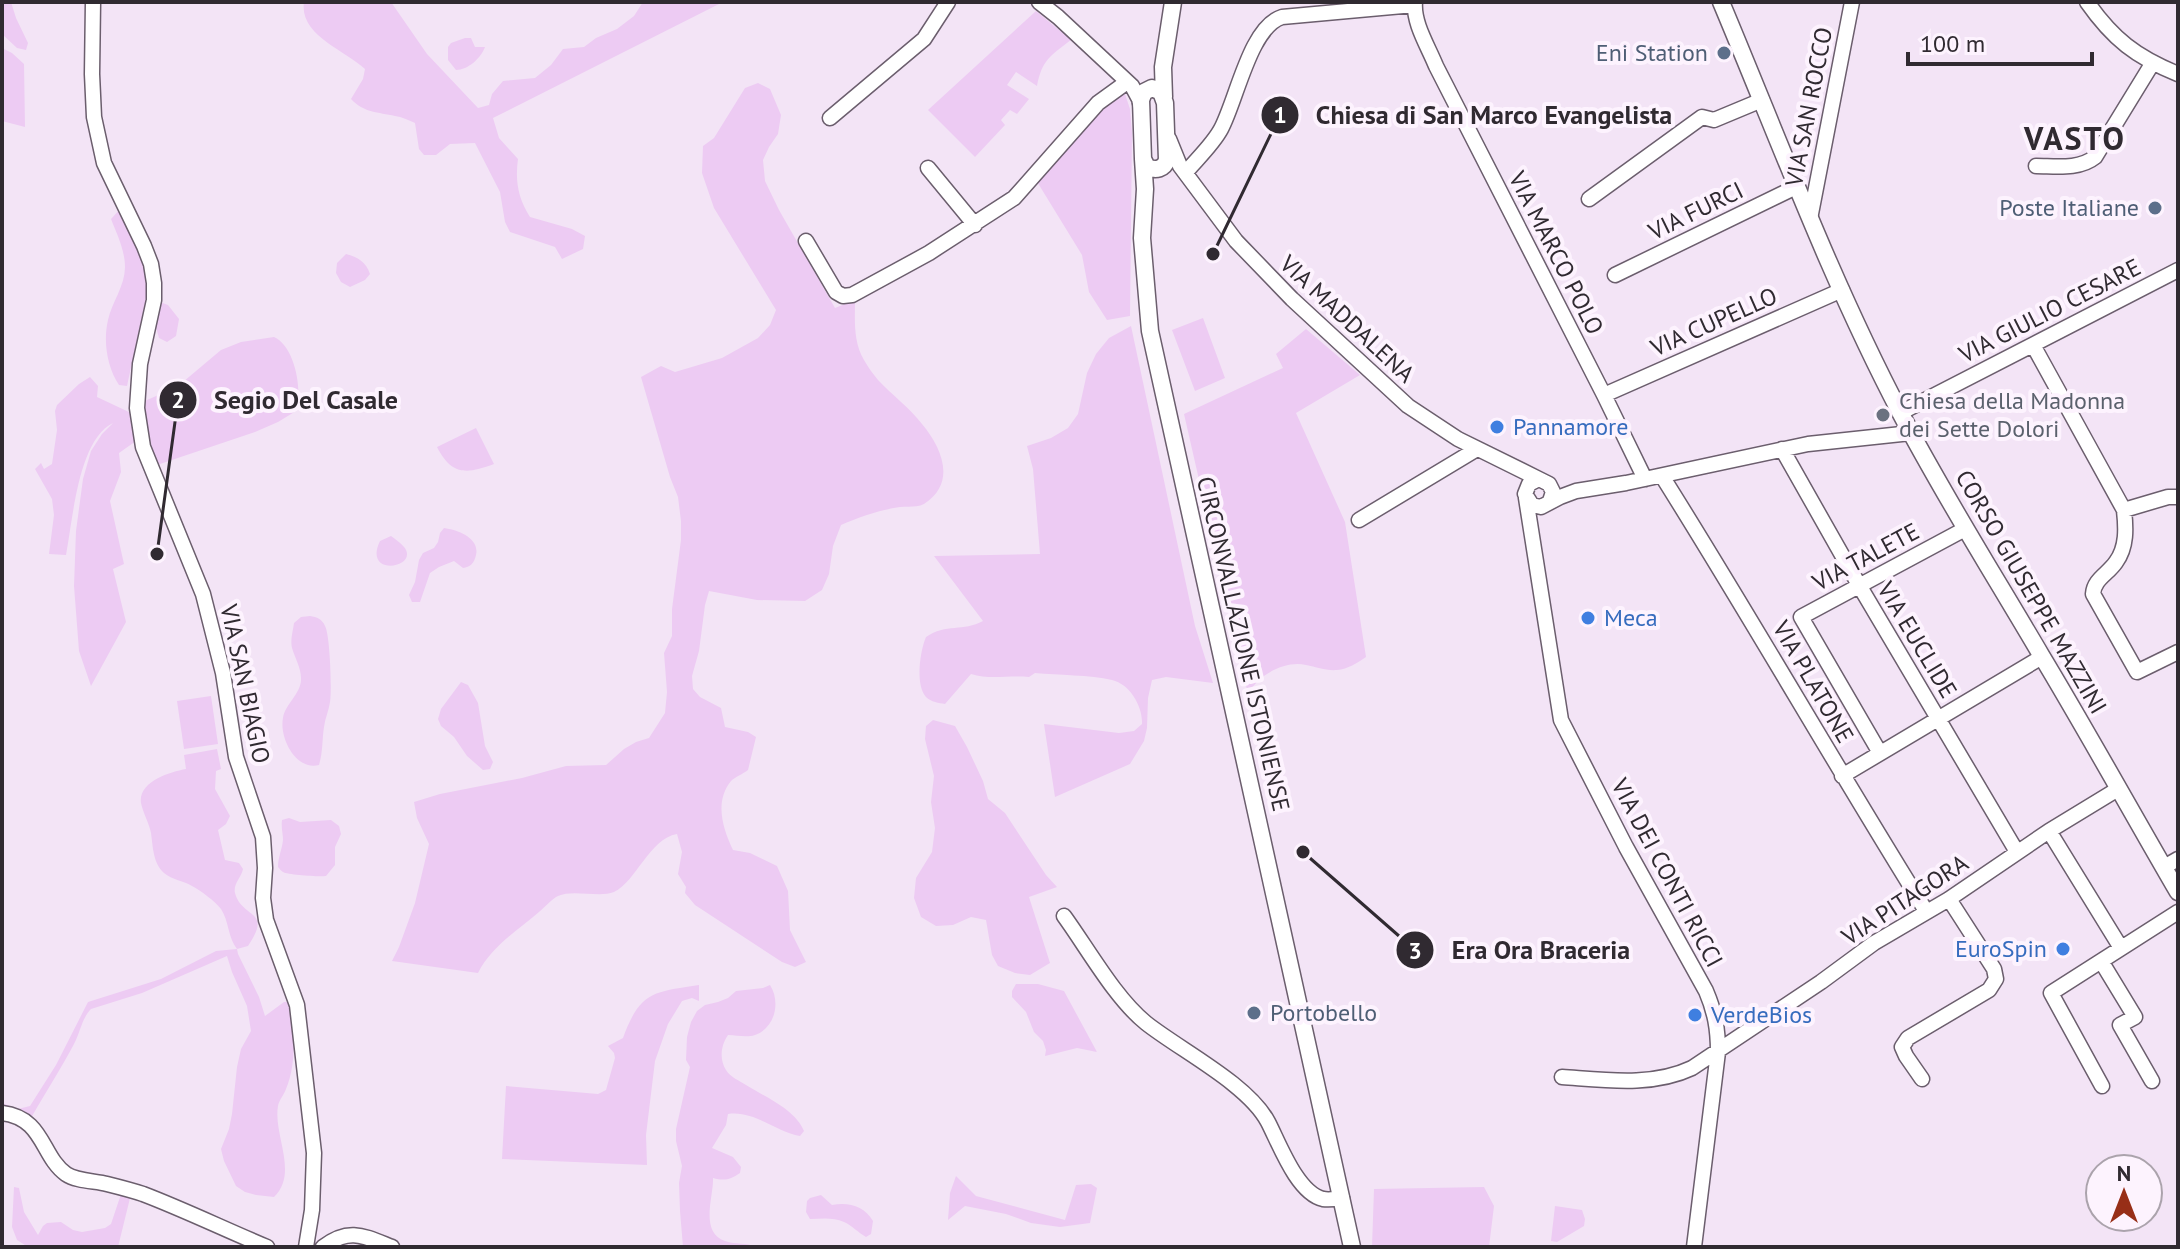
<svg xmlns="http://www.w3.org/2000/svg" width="2180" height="1249" viewBox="0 0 2180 1249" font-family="'PT Sans',sans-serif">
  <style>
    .green { fill: #edcbf3 }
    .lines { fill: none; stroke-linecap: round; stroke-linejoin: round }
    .minor-casing { stroke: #6b5e6d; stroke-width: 17 }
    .major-casing { stroke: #6b5e6d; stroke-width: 19 }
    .minor { stroke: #fff; stroke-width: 14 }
    .major { stroke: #fff; stroke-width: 16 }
    .service-dot { fill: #5c6f8a; stroke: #fdf3fe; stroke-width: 3 }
    .worship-dot { fill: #6b7280; stroke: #fdf3fe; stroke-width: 3 }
    .shop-dot { fill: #3f7fe0; stroke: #fdf3fe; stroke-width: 3 }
    .labels { text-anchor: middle; stroke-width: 8; stroke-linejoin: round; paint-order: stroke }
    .service-label { font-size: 24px; fill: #4e5e75; stroke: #fdf3fe; text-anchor: end }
    .street-label { font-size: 24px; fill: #302a31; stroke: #fdf3fe }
    .worship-label { font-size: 24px; fill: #5b616d; stroke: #fdf3fe; text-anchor: start }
    .shop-label { font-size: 24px; fill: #366cbe; stroke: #fdf3fe; text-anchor: start }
    .district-label { font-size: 32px; font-weight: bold; letter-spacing: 2px; fill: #302a31; stroke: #fdf3fe }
    .leader { fill: none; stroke: #302a31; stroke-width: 3 }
    .callout-dot { fill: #302a31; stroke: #fdf3fe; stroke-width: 3 }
    .mark-label { font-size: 24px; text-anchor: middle; font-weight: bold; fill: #fff }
    .callout-label { font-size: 26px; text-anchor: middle; font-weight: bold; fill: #302a31; stroke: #fdf3fe; stroke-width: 8; stroke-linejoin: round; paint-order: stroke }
  </style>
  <rect width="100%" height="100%" fill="#f3e4f6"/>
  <path class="green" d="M2,2h9l5,16 12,25 -2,7 -9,-2 -15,-14z
    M304,2h87l36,52 51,54 11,-3 3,-11 11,-13 32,-3 16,-13 12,-16 21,-2 12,-9 21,-9 17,-13 9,-14h80l-230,116 6,20 19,21c-3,22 0,39 12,58l42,12 13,7 -2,13 -21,10 -7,-12 -45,-15 -5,-10 -5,-30 -25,-49 -25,1 -14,11h-12l-5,-6 -4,-26c-7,-3 -13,-6 -20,-7 -17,-4 -31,-3 -44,-17l12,-20 2,-10c-20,-19 -66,-34 -61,-67z
    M1036,11l35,29c-21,16 -29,20 -34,46l-21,-14 -9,13 22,14 -12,15 -7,-4 -9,10 4,5 -30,32 -47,-47z
    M465,38h6l4,9h10c-4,11 -17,23 -29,23l-8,-10v-13l3,-4z
    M2,48l10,5 12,11 1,63 -23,-6z
    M758,83l12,6 11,26 -3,19 -9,13 -6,13 2,21 14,29 56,98 20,-8c0,20 -2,41 9,60 4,7 9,14 14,20 14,15 32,28 44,44 20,24 35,59 2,80 -7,4 -16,2 -24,3 -21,3 -40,10 -59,18l-8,21 -4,28 -7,16 -17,11 -48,-1 -48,-9 -4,14 -6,46 -7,25 1,13 7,8 21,11 4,19 23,5 8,5 -8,33c-5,4 -13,7 -17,11 -17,21 -8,48 2,69l17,3 27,13 11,25 2,39 16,32 -11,5 -13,-5 -87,-57 -10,-12 1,-6 -8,-13 4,-22 -5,-18c-28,5 -41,48 -63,58 -15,6 -41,-3 -56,4 -6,3 -13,11 -19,16 -21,18 -48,35 -61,61l-86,-12 7,-14 16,-44 14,-59 -12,-26 -3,-16 26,-8 82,-16 44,-12 40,-1 18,-16 12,-7 13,-4 16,-25 2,-21 -3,-39 8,-17v-27l9,-69v-19l-3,-24 -8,-20 -29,-100 20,-11 14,6 47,-14 36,-20 12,-13 6,-15 -62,-102 -12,-35 1,-27 11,-8 31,-50z
    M1125,94l5,15 2,24 -2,183 -23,4 -18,-28 -7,-37 -46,-75 35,-40 44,-44z
    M121,208l11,21 15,42v22l-20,93 -8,-1c-12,-18 -16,-44 -11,-65 4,-18 17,-34 17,-53 0,-16 -8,-33 -14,-48z
    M346,254c12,3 20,8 24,20l-5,6 -15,7 -9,-5 -5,-9 1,-10z
    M160,302l8,3 11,14 -3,17 -9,6 -8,-4 -4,-14z
    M1203,318l22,60 -30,13 -23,-61z
    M1131,326l64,300 18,57 -47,-6 -14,3 -4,18 -1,30 -3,13 -14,23 -75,33 -11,-73 75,9 15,-2 8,-7c1,-17 -12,-40 -30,-44 -22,-5 -54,-5 -77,-7l-6,4c-21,-2 -39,3 -58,-3l-26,30c-6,-1 -14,-2 -19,-7 -11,-12 -6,-46 0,-60 20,-14 37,-5 57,-16l-49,-65 106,-2 -7,-85 -6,-23 24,-8 17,-10 10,-14 9,-41 9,-19 13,-16z
    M1306,329l54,46 -64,38 49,109 21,135c-9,6 -18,12 -29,13 -11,1 -20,-3 -31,-5 -21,-5 -48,10 -58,29l-64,-280 99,-46 -7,-14z
    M274,337c21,9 29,54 22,74l-18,11 -23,10 -98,33 -13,-40 -4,-22 37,-16 44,-37 20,-8z
    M90,377l8,9 -1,11 34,16 5,28 -17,12 2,19 -11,29 14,63 -11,5 13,53 -35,64 -12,-35 -5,-65 2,-55 7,-52 8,-28 11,-17 11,-11c-35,17 -40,96 -47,132l-17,-1 5,-39 -2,-16 -17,-30 6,-6 3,6 8,-5 5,-34 -2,-19 2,-6 22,-21z
    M476,428l18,36c-27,10 -42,12 -57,-17z
    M444,528c14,2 36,10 32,27 -2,9 -6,12 -13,13l-9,-7 -15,6 -9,6 -10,29h-8l-3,-7 6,-13 4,-22 4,-7 11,-5 4,-6 2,-9z
    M391,536c4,3 13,9 15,14 9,19 -43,26 -26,-9z
    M310,616c7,1 12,3 15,10 5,8 7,65 5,76 -1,8 -5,16 -6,25 -2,13 -1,25 -5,38 -23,6 -40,-27 -36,-47 2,-14 19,-25 18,-40 0,-10 -6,-20 -9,-30 -2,-8 1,-17 2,-25l7,-6z
    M461,682l7,3 10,18 7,43 8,16 -3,7 -7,1 -16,-14 -13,-19 -13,-11 -3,-7 3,-10z
    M211,696l7,48 -34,5 -7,-48z
    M933,720l22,6 12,21 16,34 5,18 17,14 41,62 11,12 -28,10 21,66 -20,12 -15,-2 -17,-7 -6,-11 -6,-35 -15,-3 -18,8 -17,1 -15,-9 -7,-19 2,-20 16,-26 3,-24 -4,-26 3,-26 -9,-37 1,-13z
    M217,749l4,20 -5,2 -1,18 15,27 -4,8 -8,6 7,30 14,3 4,6c-2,9 -10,15 -8,24 7,26 38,16 13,53l-11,3 1,5 21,43 6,19 19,-14h7c3,28 6,61 -5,87 -2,6 -7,11 -8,17 -5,29 21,67 -4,91l-18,-2 -11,-3 -9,-6 -12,-25 -3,-12 8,-20 3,-15 5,-47 4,-18 10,-18 -4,-25 -15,-34 -5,-16 -85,37 -51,16c-9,9 -11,24 -17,35 -13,25 -29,49 -43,74l-29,-8v-7l16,6 12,-3 26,-41 32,-63 73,-23 55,-28 21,-2c-9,-11 -8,-28 -16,-40 -6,-8 -20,-18 -29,-23 -8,-5 -20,-6 -28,-13 -11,-10 -11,-26 -13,-40 -2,-10 -8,-20 -10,-30 -3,-21 28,-31 45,-34l-2,-14z
    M289,818l11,4 31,-2 8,6 2,8 -6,13v18l-9,11c-6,1 -38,-1 -43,-4 -2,-1 -3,-3 -5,-5 0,-10 4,-17 5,-27 0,-6 -2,-12 -1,-20z
    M1016,984h22l26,7 33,61 -20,-4 -32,8 1,-6 -3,-9 -9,-9 -8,-20 -14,-15v-6z
    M699,985v16l-7,-3 -10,3 -14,23 -13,37 -9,74 1,30 -145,-6 4,-73 92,8 8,-4 9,-32 -1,-5 -6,-7 15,-8c17,-47 31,-46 76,-53z
    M770,985c11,17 5,43 -15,50 -9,3 -18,0 -27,0 -7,10 -9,24 -2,35 4,7 14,11 20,15 19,12 49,24 58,46l-4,5c-24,-4 -46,-26 -72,-22l-2,11 -14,23 21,9 8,10 -1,6c-10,7 -16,8 -27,5 1,18 -14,54 12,63 11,4 21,1 31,6h-73l-3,-36 -1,-28 3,-17 -6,-25v-12l14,-62 -4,-7 1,-23 4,-15 6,-11 8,-6 13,-3 10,-4 8,-7 27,-3z
    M956,1176l20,20 89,24 11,-35 15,-1 6,4 -7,35 -30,4 -29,-4 -25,-9 -41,-8 -17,14 2,-27z
    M14,1187l5,1 5,24 14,23 5,-9 4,-3 14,-1 12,8 9,2 23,-4 6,-4 10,-30h10l-13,53h-90l-11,-7 -5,-13z
    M1484,1187l10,19 -5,41h-117l2,-58z
    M821,1195l11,10c17,-3 32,1 41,16l-2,13 -5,3c-7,-4 -15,-12 -22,-15 -11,-5 -23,-3 -34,-3l-4,-7 1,-11 3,-3z
    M1555,1206l27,4 3,9 -1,7 -27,16 -6,-1z"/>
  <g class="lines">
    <defs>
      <path id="minor" d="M93,2l-1,72 2,43 10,46 40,83 7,18 3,19v17l-14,64 -3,44 6,39 60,147 20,79 13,84 27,80 2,31 -2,30 3,22 31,85 17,148 -2,57 -6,37
        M1039,2l19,15 74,69 7,13 2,8
        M1415,2c-2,21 13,44 21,64l168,329 41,84
        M2087,2c26,37 49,55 91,72
        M830,118l94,-79 24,-37
        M1169,139l11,27 56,75 56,58 116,107 50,33 81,40
        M2036,166c19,0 43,4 59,-9l57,-93
        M928,168l47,57
        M1186,172c12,-14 27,-28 35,-43 16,-30 29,-102 61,-112l132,-12
        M1589,199l113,-82 12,3 48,-20
        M1810,219l42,-217
        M806,241l30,51 7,4 9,-1 77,-42 85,-55 84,-95 29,-21
        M1615,275l181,-88
        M2033,345l91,165c2,18 3,37 -8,52 -8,12 -22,17 -23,32l44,78 41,-20
        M1604,395l238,-105
        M1900,413l278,-143
        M1782,449l77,136 158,267
        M1662,476c90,143 174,291 264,435
        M1526,498l35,222 65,127 80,144c9,21 12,38 12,61l-24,195
        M1550,501l3,-9 -4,-8 -10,-5 -10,5 -4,10 7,11 9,2 19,-10 16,-6 50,-8 182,-39 103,-11
        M2124,510l44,-13h10
        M1359,520l118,-71
        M1880,753l-79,-136 164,-88
        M1842,776l200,-119
        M2049,831l72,117
        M2164,867l14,-8
        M1064,916c24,33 51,82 82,107 34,27 102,61 122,99 11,21 29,71 55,77 6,1 13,0 19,-1
        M2101,961l34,56 -15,8 32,56
        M1562,1077c43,3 90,10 130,-9l129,-86 53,-39 75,-44 100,-68 69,-42
        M1922,1079l-16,-23 -4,-9 6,-9 81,-48 7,-11 -2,-10 -45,-70
        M2102,1086l-51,-93 127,-81
        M2,1113c42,5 39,43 64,61 10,7 29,7 41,10 12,3 24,6 36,10 42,16 83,36 124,53
        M323,1247c26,-20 41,-11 69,0"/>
      <path id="major" d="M1721,2c58,138 110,279 180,412 43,82 93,161 140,241 47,78 91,158 137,237
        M1152,88l9,4 4,11 2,57c-3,9 -11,11 -20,7l-4,-8 -2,-59 3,-8z
        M1164,97l-1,-30 10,-65
        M1143,159l2,30 -3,49 8,93 202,916"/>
    </defs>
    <use href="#minor" class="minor-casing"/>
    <use href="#major" class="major-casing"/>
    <use href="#minor" class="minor"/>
    <use href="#major" class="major"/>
  </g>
  <g class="service-dot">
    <circle cx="1724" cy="53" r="8"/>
    <circle cx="2155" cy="208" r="8"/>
    <circle cx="1254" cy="1013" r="8"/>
  </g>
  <circle class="worship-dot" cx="1883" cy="415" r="8"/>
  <g class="shop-dot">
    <circle cx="1497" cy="427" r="8"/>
    <circle cx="1588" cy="618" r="8"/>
    <circle cx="2063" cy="949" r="8"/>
    <circle cx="1695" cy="1015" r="8"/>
  </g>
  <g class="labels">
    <g class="service-label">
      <text x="1708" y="61">Eni Station</text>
      <text x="2139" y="216">Poste Italiane</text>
      <text x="1270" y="1021" text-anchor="start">Portobello</text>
    </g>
    <g class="street-label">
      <text transform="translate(1809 107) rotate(-79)" y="8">VIA SAN ROCCO</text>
      <text transform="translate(1696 211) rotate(-26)" y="8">VIA FURCI</text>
      <text transform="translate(1556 253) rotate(63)" y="8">VIA MARCO POLO</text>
      <text transform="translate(2050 311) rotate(-27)" y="8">VIA GIULIO CESARE</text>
      <text transform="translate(1347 319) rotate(43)" y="8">VIA MADDALENA</text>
      <text transform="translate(1714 322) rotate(-24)" y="8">VIA CUPELLO</text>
      <text transform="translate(1866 557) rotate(-28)" y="8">VIA TALETE</text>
      <text transform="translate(2031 592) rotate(60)" y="8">CORSO GIUSEPPE MAZZINI</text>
      <text transform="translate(1917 640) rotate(59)" y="8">VIA EUCLIDE</text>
      <text transform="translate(1243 644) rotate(77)" y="8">CIRCONVALLAZIONE ISTONIENSE</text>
      <text transform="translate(1813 682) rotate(60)" y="8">VIA PLATONE</text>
      <text transform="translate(245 684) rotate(78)" y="8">VIA SAN BIAGIO</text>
      <text transform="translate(1667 873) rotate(62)" y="8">VIA DEI CONTI RICCI</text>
      <text transform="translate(1905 900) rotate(-33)" y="8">VIA PITAGORA</text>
    </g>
    <g class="worship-label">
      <text x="1899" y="409">Chiesa della Madonna<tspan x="1899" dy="28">dei Sette Dolori</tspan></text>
    </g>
    <g class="shop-label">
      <text x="1513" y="435">Pannamore</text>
      <text x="1604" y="626">Meca</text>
      <text x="2047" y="957" text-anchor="end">EuroSpin</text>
      <text x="1711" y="1023">VerdeBios</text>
    </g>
    <g class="district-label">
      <text x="2075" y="150">VASTO</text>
    </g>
  </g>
  <path class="leader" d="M1213 254L1280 115M157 554L178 400M1303 852L1415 950"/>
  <g class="callout-dot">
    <circle cx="1213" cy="254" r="8"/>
    <circle cx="157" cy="554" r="8"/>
    <circle cx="1303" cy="852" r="8"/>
    <circle cx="1280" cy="115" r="20"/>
    <circle cx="178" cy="400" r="20"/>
    <circle cx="1415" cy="950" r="20"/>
  </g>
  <g class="mark-label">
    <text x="1280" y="123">1</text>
    <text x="178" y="408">2</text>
    <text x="1415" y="959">3</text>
  </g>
  <g class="callout-label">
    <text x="1494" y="124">Chiesa di San Marco Evangelista</text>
    <text x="306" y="409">Segio Del Casale</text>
    <text x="1541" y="959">Era Ora Braceria</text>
  </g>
  <rect width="2180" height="1249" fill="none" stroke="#302a31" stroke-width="8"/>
  <g transform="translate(2124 1193)"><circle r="38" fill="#fdf3fe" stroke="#aba3ac" stroke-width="2"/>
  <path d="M0-6L14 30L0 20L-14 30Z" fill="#972e17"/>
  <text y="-12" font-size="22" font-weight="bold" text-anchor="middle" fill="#302a31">N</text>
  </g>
  <path d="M1908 52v12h184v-12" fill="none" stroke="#302a31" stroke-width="4"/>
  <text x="1920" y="52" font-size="24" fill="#302a31" stroke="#fdf3fe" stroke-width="6" paint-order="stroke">100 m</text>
</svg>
